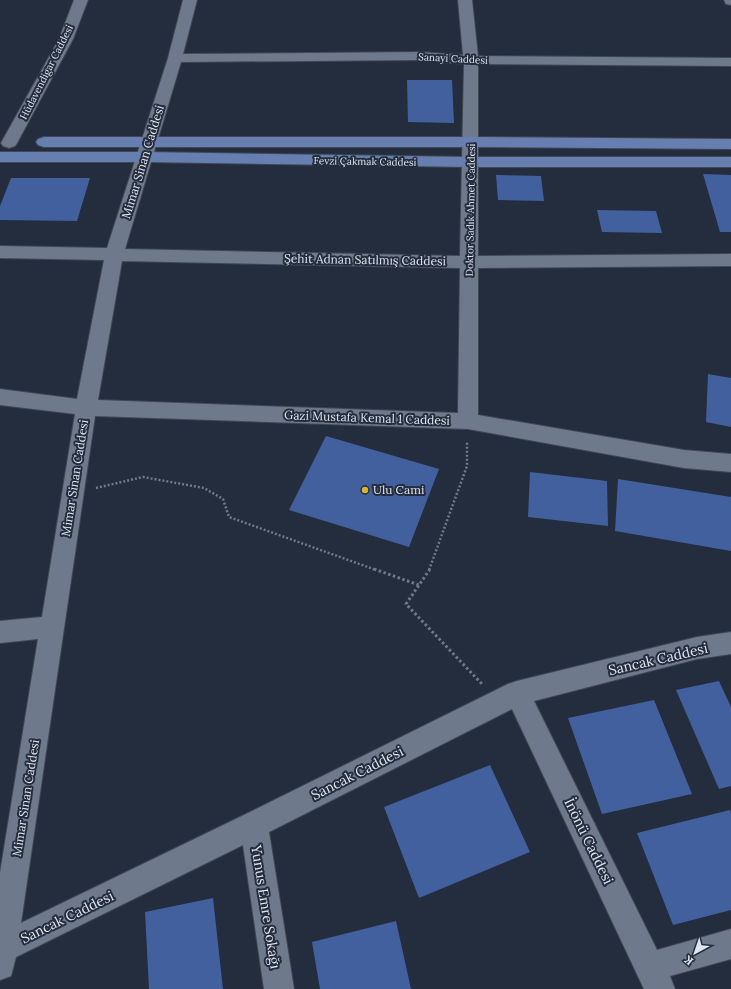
<svg xmlns="http://www.w3.org/2000/svg" width="731" height="989" viewBox="0 0 731 989" font-family="Lora,serif">
  <style>
    .building { fill: #41609d }
    .lines { fill: none; stroke-linecap: round; stroke-linejoin: round }
    .minor-casing { stroke: #404754; stroke-width: 2 }
    .major-casing { stroke: #404754; stroke-width: 2 }
    .path-far1 { stroke: #717886; stroke-width: 2.5; stroke-dasharray: 2 2; stroke-linecap: butt }
    .path { stroke: #717886; stroke-width: 3; stroke-dasharray: 2.5 2.5; stroke-linecap: butt }
    .minor { fill: #6f798c; fill-rule: evenodd }
    .major { fill: #667fb0; fill-rule: evenodd }
    .poi-dot { fill: #ddb133; stroke: #242d3d; stroke-width: 1.5 }
    .labels { text-anchor: middle; stroke-width: 4; stroke-linejoin: round; paint-order: stroke }
    .far-street-label { font-size: 10px; fill: #e0e5f0; stroke: #242d3d }
    .street-label { font-size: 12px; fill: #e0e5f0; stroke: #242d3d }
    .poi-label { font-size: 12px; fill: #e0e5f0; stroke: #242d3d; text-anchor: start }
    .near-street-label { font-size: 14px; fill: #e0e5f0; stroke: #242d3d }
  </style>
  <rect width="100%" height="100%" fill="#242d3d"/>
  <path class="building" d="M407,80h45l2,43 -46,-1z
    M703,174l28,1v57h-11z
    M496,175l45,1 3,25 -46,-1z
    M11,178h79l-13,43 -77,-1v-14z
    M597,210l59,1 6,22 -60,-1z
    M708,374l23,4v49l-25,-5z
    M326,436l113,33 -30,78 -120,-37z
    M530,472l77,9 1,45 -80,-9z
    M618,479l113,18v54l-116,-20z
    M719,681l12,26v79l-12,3 -43,-99z
    M654,700l38,94 -90,20 -34,-96z
    M490,765l40,87 -111,46 -35,-91z
    M730,810l1,3v97l-58,15 -36,-92z
    M213,898l10,91h-74l-4,-77z
    M396,921l15,68h-91l-8,-47z"/>
  <g class="lines">
    <defs>
      <path id="minor" d="M74,0h14l-15,39 -56,104 -2,3 -6,2 -6,-2 -2,-3 58,-104z
        M183,0h14l-14,54 236,-2 44,3 -5,-55h14l6,56 253,2v8l-253,-2v192l253,-2v12l-253,2v147l206,35 47,4v18l-47,-4 -216,-39 -373,-13 -74,507 223,-108 264,-131 9,-3 180,-44 34,-5v22l-34,5 -163,42 123,249 74,-21v30l-61,17 5,13h-31l-132,-280 -243,123 25,157h-30l-21,-144 -227,112 -5,19 -11,4v-107l38,-234 -38,4v-22l42,-4 33,-203 -75,-9v-16l77,10 27,-139 -104,-2v-12l107,2 61,-190zM419,60l45,4 -4,192 -335,-7 56,-187zM122,261l338,7 -2,145 -360,-13z
        M724,0h7v5l-5,-1z"/>
      <path id="major" d="M44,137h427l260,2v10l-260,-2h-427l-6,-2 -2,-3 2,-3z
        M0,152h145l325,5h261v10h-261l-325,-5h-145z"/>
    </defs>
    <use href="#minor" class="minor-casing"/>
    <use href="#major" class="major-casing"/>
    <path class="path-far1" d="M96,488l47,-11 61,11 19,11 6,18 147,53
      M429,570l38,-104v-25"/>
    <path class="path" d="M374,569l45,16
      M430,569l-24,35 76,80"/>
    <use href="#minor" class="minor"/>
    <use href="#major" class="major"/>
  </g>
  <circle class="poi-dot" cx="365" cy="490" r="4"/>
  <g class="labels">
    <g class="far-street-label">
      <text transform="translate(453 58) rotate(3)" y="4">Sanayi Caddesi</text>
      <text transform="translate(46 72) rotate(-63)" y="4">Hüdavendigar Caddesi</text>
      <text transform="translate(365 161) rotate(1)" y="4">Fevzi Çakmak Caddesi</text>
      <text transform="translate(470 210) rotate(-89)" y="4">Doktor Sadık Ahmet Caddesi</text>
    </g>
    <g class="street-label">
      <text transform="translate(143 162) rotate(-73)" y="4">Mimar Sinan Caddesi</text>
      <text transform="translate(365 260) rotate(1)" y="4">Şehit Adnan Satılmış Caddesi</text>
      <text transform="translate(367 418) rotate(2)" y="4">Gazi Mustafa Kemal 1 Caddesi</text>
      <text transform="translate(75 478) rotate(-81)" y="4">Mimar Sinan Caddesi</text>
      <text transform="translate(26 798) rotate(-81)" y="4">Mimar Sinan Caddesi</text>
    </g>
    <g class="poi-label">
      <text x="373" y="494">Ulu Cami</text>
    </g>
    <g class="near-street-label">
      <text transform="translate(658 659) rotate(-13)" y="5">Sancak Caddesi</text>
      <text transform="translate(357 773) rotate(-27)" y="5">Sancak Caddesi</text>
      <text transform="translate(589 841) rotate(64)" y="5">İnönü Caddesi</text>
      <text transform="translate(266 907) rotate(81)" y="5">Yunus Emre Sokağı</text>
      <text transform="translate(67 917) rotate(-26)" y="5">Sancak Caddesi</text>
    </g>
  </g>
  <g transform="translate(695 953) rotate(220)" stroke="#242d3d" stroke-width="3" paint-order="stroke">
  <path d="M0-3L7 15L0 10L-7 15Z" fill="#e0e5f0"/>
  <text y="-6" font-size="11" font-weight="bold" text-anchor="middle" fill="#e0e5f0">K</text>
  </g>
</svg>
